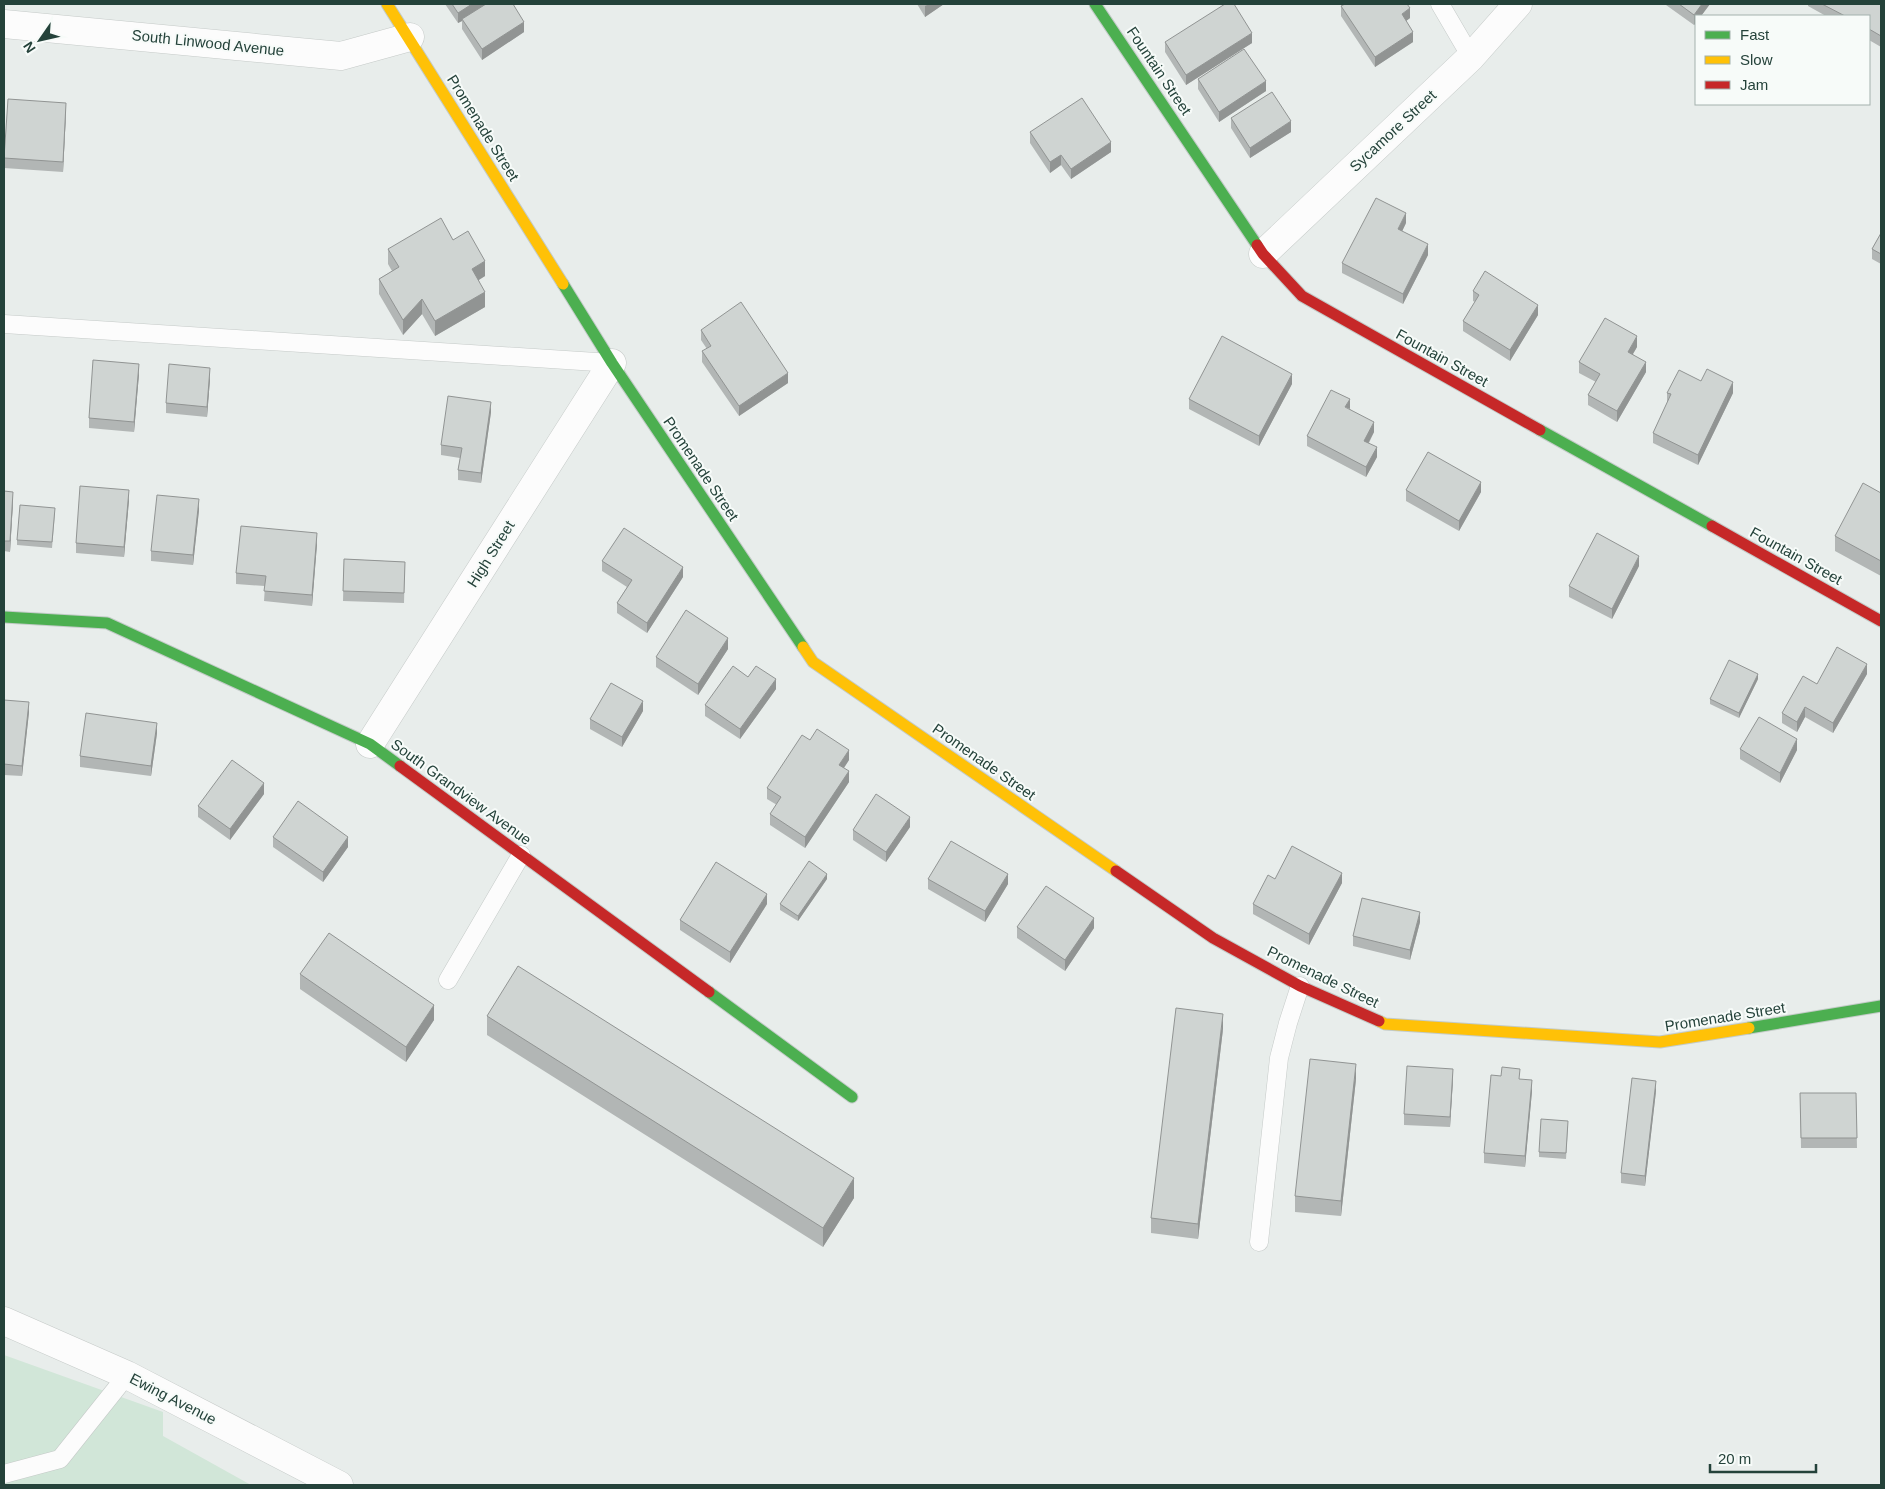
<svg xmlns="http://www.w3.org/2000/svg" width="1885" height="1489" viewBox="0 0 1885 1489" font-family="Helvetica,sans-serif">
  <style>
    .green { fill: #d1e6d8 }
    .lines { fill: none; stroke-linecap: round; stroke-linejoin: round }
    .lane-casing { stroke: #c5cac8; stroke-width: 19 }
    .street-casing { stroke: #c5cac8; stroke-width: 29 }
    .fast-casing { stroke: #c3cbc8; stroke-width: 13 }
    .slow-casing { stroke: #c3cbc8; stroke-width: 13 }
    .jam-casing { stroke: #c3cbc8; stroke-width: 13 }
    .lane { stroke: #fcfcfc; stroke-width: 18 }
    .street { stroke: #fcfcfc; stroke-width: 28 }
    .fast { stroke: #4caf50; stroke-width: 11 }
    .slow { stroke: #ffc107; stroke-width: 11 }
    .jam { stroke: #c62828; stroke-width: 11 }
    .wall { fill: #b2b6b5 }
    .shaded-wall { fill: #919493 }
    .building { fill: #cfd4d2; stroke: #919493 }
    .labels { text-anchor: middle; stroke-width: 4; stroke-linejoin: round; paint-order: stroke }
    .street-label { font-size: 15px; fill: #24423a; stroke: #f7fbf9 }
  </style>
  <rect width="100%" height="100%" fill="#e8edeb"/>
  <path class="green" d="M4,1355l159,57v24l88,49h-247z"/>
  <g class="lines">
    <defs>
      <path id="lane" d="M1440,4l31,53
        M4,324l608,39
        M448,980l73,-125
        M1259,1242l20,-184 9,-35 12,-37
        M4,1474l56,-15 67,-84"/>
      <path id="street" d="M4,24l337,32 69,-19
        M1263,254l208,-197 47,-53
        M370,744l242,-381
        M4,1321l123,54 212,110"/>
      <path id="fast" d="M1095,4l162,241
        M563,284l49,79 191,284
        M1540,430l172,96
        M4,617l103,6 263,121 30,22
        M709,992l143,105
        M1749,1028l132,-22"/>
      <path id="slow" d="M387,4l176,280
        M803,647l10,15 303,209
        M1379,1021l6,3 275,18 89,-14"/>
      <path id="jam" d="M1257,245l6,9 39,42 238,134
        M1712,526l169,95
        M400,766l309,226
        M1116,871l97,67 87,48 79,35"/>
    </defs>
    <use href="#lane" class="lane-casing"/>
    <use href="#street" class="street-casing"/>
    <use href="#fast" class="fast-casing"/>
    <use href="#slow" class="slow-casing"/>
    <use href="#jam" class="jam-casing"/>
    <use href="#lane" class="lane"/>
    <use href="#street" class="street"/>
    <use href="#fast" class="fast"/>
    <use href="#slow" class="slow"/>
    <use href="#jam" class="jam"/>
  </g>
  <path class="wall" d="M445,4h68l11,28 -42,28 -20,-31v-8l-4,2z
    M917,4h27l-19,13z
    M1666,4h44l-9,12h-5v7l-2,2 -28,-20z
    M1808,4h73v43l-12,-7v-24h-43l-18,-10z
    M1341,6l69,12 -4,3 7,21 -38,25 -34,-51z
    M1165,42l87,1 -66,42 -21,-33z
    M1198,79l68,12 -47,31 -21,-33z
    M66,113l-3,59 -59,-4v-10z
    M1231,118l60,14 -41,26 -19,-30z
    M1030,132l81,20 -40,27 -10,-14 -11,8 -20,-30z
    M1406,223l-4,8 26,24 -25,49 -61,-31v-10z
    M1881,233v31l-9,-5v-10z
    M453,240l32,36 -6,4 6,27 -50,29 -13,-22 -19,21 -24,-41v-15l13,-8 -4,-7v-15z
    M1473,291l65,24 -28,46 -47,-30v-10l12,-19 -2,-1z
    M701,330l87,53 -49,33 -37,-54v-11l5,-2 -6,-9z
    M1637,347l-4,7 13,18 -29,50 -29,-17v-10l8,-13 -17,-9v-11z
    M139,374l-5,58 -45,-4v-10z
    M210,379l-3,38 -41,-4v-10z
    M1292,384l-33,62 -70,-37v-10z
    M1667,393h66l-35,72 -45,-22v-10l14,-30z
    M1350,409l24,23 -5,11 8,14 -11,20 -59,-31v-10z
    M491,412l-10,71 -23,-3v-10l2,-12 -19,-3v-10z
    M1406,490l75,2 -22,39 -53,-30z
    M4,491l9,11 -3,50 -6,-1z
    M1881,493v83l-46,-25v-15z
    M129,500l-5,57 -48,-4v-10z
    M199,510l-6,55 -42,-4v-10z
    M55,513l-3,35 -35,-3v-5z
    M317,544l-5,62 -48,-5 1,-15 -29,-2v-11z
    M344,559l61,3 -1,41 -61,-2z
    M602,561l81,16 -36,56 -30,-20v-10l10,-16 -25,-16z
    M1639,566l-27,53 -43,-22v-11z
    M728,649l-30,46 -42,-28v-10z
    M1867,674l-34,59 -28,-16 -8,15 -15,-9v-10l35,-29z
    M748,677l28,12 -36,50 -35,-23v-11z
    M1758,679l-19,39 -29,-14v-5z
    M4,700l25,12 -7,64 -18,-1z
    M643,711l-21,36 -32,-18v-10z
    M157,733l-6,43 -71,-9v-11z
    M1740,749l57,1 -17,33 -40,-24z
    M849,760l-5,8 5,14 -44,66 -35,-23v-11l7,-9 -10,-6v-11z
    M264,794l-34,46 -32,-23v-11z
    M910,827l-24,35 -33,-22v-10z
    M273,837l75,10 -25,35 -50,-35z
    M827,879l-29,42 -18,-11v-6z
    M928,879l80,5 -23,38 -57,-33z
    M1275,879l67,4 -33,62 -56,-31v-10z
    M767,904l-37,59 -50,-33v-10z
    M1420,922l-10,38 -57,-14v-10z
    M1017,927l77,1 -29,43 -48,-33z
    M300,974l134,46 -28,42 -106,-73z
    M487,1016l367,182 -31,49 -336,-212z
    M1223,1029l-25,210 -47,-6v-15z
    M1356,1079l-15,137 -46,-4v-16z
    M1453,1079l-3,48 -46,-2v-11z
    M1520,1079l12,12 -7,76 -41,-4v-10z
    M1656,1091l-11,95 -24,-3v-10z
    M1800,1093h56l1,55h-56z
    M1568,1126l-2,33 -27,-2v-5z"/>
  <path class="shaded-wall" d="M472,4h16l-26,15v2l-4,2v-10z
    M929,4h15l-19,13v-11z
    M1702,4h8l-9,12h-5v7l-2,2v-10z
    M1410,8v10l-8,6v-10z
    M524,22v10l-42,28v-11z
    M1413,32v10l-38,25v-10z
    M1252,33v10l-66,42v-10z
    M1266,81v10l-47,31v-10z
    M66,103v10l-3,59v-10z
    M1291,121v11l-41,26v-10z
    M1111,142v10l-40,27v-10z
    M1061,155v10l-11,8v-11z
    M1406,213v10l-8,17v-11z
    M1428,244v11l-25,49v-10z
    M485,261v15l-13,8v-15z
    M485,292v15l-50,29v-15z
    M422,299v15l-19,21v-15z
    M1538,305v10l-28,46v-11z
    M1637,336v11l-9,15v-10z
    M1646,362v10l-29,50v-11z
    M139,364v10l-5,58v-10z
    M210,368v11l-3,38v-10z
    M788,373v10l-49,33v-10z
    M1292,374v10l-33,62v-10z
    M1733,382v11l-35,72v-10z
    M1350,399v10l-5,-2z
    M491,402v10l-10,71v-10z
    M1374,422v10l-10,19v-10z
    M1377,447v10l-11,20v-10z
    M1481,482v10l-22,39v-10z
    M129,490v10l-5,57v-10z
    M13,492v10l-3,50v-11z
    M199,499v11l-6,55v-10z
    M317,533v11l-5,62v-11z
    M1639,556v10l-27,53v-10z
    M683,567v10l-36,56v-10z
    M728,638v11l-30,46v-11z
    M1867,664v10l-34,59v-10z
    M1758,674v5l-19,39v-5z
    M776,679v10l-36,50v-10z
    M643,701v10l-21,36v-10z
    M29,702v10l-7,64v-10z
    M1805,707v10l-8,15v-10z
    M157,723v10l-6,43v-10z
    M1797,739v11l-17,33v-10z
    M849,750v10l-10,15v-10z
    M849,771v11l-44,66v-11z
    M264,783v11l-34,46v-11z
    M910,817v10l-24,35v-10z
    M348,837v10l-25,35v-10z
    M1342,873v10l-33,62v-11z
    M827,874v5l-29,42v-5z
    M1008,874v10l-23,38v-11z
    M767,894v10l-37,59v-11z
    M1420,912v10l-10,38v-10z
    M1094,918v10l-29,43v-11z
    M434,1005v15l-28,42v-15z
    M1223,1014v15l-25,210v-15z
    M1356,1064v15l-15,137v-15z
    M1453,1069v10l-3,48v-10z
    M1532,1080v11l-7,76v-11z
    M1656,1081v10l-11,95v-10z
    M854,1178v20l-31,49v-19z"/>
  <path class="building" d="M452,4h20l-14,9z
    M486,4h27l11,18 -42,27 -20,-30z
    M1225,4h9l18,29 -66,42 -21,-33z
    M1345,4h62l3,4 -8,6 11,18 -38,25 -34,-51z
    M1679,4h23l-8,11z
    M1822,4h59v32l-12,-7v-13h-24z
    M1244,49l22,32 -47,31 -21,-33z
    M1272,92l19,29 -41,27 -19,-30z
    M1082,98l29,44 -40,27 -10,-14 -11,7 -20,-30z
    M8,99l58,4 -3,59 -59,-4z
    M1376,198l30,15 -8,16 30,15 -25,50 -61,-31z
    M441,218l12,22 15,-9 17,30 -13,8 13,23 -50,29 -13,-22 -19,21 -24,-41 20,-12 -11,-18z
    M1881,233v21l-9,-5z
    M1485,271l53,34 -28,45 -47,-29 16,-26 -6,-4z
    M741,302l47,71 -49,33 -37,-55 9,-5 -10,-16z
    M1605,318l32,18 -9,16 18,10 -29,49 -29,-16 12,-21 -21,-12z
    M1222,336l70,38 -33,62 -70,-37z
    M93,360l46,4 -5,58 -45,-4z
    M169,364l41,4 -3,39 -41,-4z
    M1707,369l26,13 -35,73 -45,-22 18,-39 -4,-1 12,-23 22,11z
    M1331,390l19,9 -5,8 29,15 -10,19 13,6 -11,20 -59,-31z
    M448,396l43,6 -10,71 -23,-3 4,-22 -21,-3z
    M1428,452l53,30 -22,39 -53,-31z
    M1863,483l18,10v68l-46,-25z
    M80,486l49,4 -5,57 -48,-4z
    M4,491l9,1 -3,49h-6z
    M157,495l42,4 -6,56 -42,-4z
    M20,505l35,3 -3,34 -35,-2z
    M241,526l76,7 -5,62 -48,-4 2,-15 -30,-3z
    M624,528l59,39 -36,56 -30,-20 15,-23 -30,-19z
    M1597,533l42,23 -27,53 -43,-23z
    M344,559l61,3 -1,31 -61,-2z
    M686,610l42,28 -30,46 -42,-27z
    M1837,647l30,17 -34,59 -28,-16 -8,15 -15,-9 21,-37 14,8z
    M1729,660l29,14 -19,39 -29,-14z
    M733,666l15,11 8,-11 20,13 -36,50 -35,-24z
    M611,683l32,18 -21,36 -32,-18z
    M4,700l25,2 -7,64 -18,-2z
    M86,713l71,10 -6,43 -71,-10z
    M1759,717l38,22 -17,34 -40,-24z
    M817,729l32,21 -10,15 10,6 -44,66 -35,-23 11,-17 -14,-9 35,-53 8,5z
    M232,760l32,23 -34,46 -32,-23z
    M876,794l34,23 -24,35 -33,-22z
    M298,801l50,36 -25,35 -50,-35z
    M951,841l57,33 -23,37 -57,-32z
    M1292,846l50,27 -33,61 -56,-30 15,-29 7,4z
    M809,861l18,13 -29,42 -18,-12z
    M716,862l51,32 -37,58 -50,-32z
    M1046,886l48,32 -29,42 -48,-33z
    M1362,898l58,14 -10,38 -57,-14z
    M329,933l105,72 -28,42 -106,-73z
    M518,966l336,212 -31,50 -336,-212z
    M1176,1008l47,6 -25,210 -47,-6z
    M1310,1059l46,5 -15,137 -46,-5z
    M1407,1066l46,3 -3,48 -46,-3z
    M1502,1067l18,2 -1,10 13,1 -7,76 -41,-3 7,-78 10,1z
    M1632,1078l24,3 -11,95 -24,-3z
    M1800,1093h56l1,45h-56z
    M1541,1119l27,2 -2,32 -27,-1z"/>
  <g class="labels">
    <g class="street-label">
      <text transform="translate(208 43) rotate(6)" y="5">South Linwood Avenue</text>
      <text transform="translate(1159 71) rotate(56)" y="5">Fountain Street</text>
      <text transform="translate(483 128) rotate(58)" y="5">Promenade Street</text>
      <text transform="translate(1393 131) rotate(-43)" y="5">Sycamore Street</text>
      <text transform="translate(1442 358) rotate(29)" y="5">Fountain Street</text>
      <text transform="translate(701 469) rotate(56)" y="5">Promenade Street</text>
      <text transform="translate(491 554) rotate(-58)" y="5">High Street</text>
      <text transform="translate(1796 556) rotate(29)" y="5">Fountain Street</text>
      <text transform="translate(984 762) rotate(35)" y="5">Promenade Street</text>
      <text transform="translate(461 792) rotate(36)" y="5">South Grandview Avenue</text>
      <text transform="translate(1323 977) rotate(26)" y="5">Promenade Street</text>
      <text transform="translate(1725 1017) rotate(-9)" y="5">Promenade Street</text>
      <text transform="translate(173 1399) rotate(27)" y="5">Ewing Avenue</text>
    </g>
  </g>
  <rect width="1885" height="1489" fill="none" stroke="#24423a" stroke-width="10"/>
  <rect x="1695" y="15" width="175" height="90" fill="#f7fbf9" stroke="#a3b1ad"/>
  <rect x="1705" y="31" width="25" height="8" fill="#4caf50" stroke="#a3b1ad"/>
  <text x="1740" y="40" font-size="15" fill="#24423a">Fast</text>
  <rect x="1705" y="56" width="25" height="8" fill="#ffc107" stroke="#a3b1ad"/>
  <text x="1740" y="65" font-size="15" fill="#24423a">Slow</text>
  <rect x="1705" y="81" width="25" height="8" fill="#c62828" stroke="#a3b1ad"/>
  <text x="1740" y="90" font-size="15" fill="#24423a">Jam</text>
  <g transform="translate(40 40) rotate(236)" stroke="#f7fbf9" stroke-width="4" paint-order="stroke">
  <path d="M0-4L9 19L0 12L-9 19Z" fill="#24423a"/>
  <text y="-8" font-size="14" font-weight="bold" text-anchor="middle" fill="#24423a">N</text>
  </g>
  <path d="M1710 1464v8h106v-8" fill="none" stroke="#24423a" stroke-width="2.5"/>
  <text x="1718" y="1464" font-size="15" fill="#24423a" stroke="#f7fbf9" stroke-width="4" paint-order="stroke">20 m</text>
</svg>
